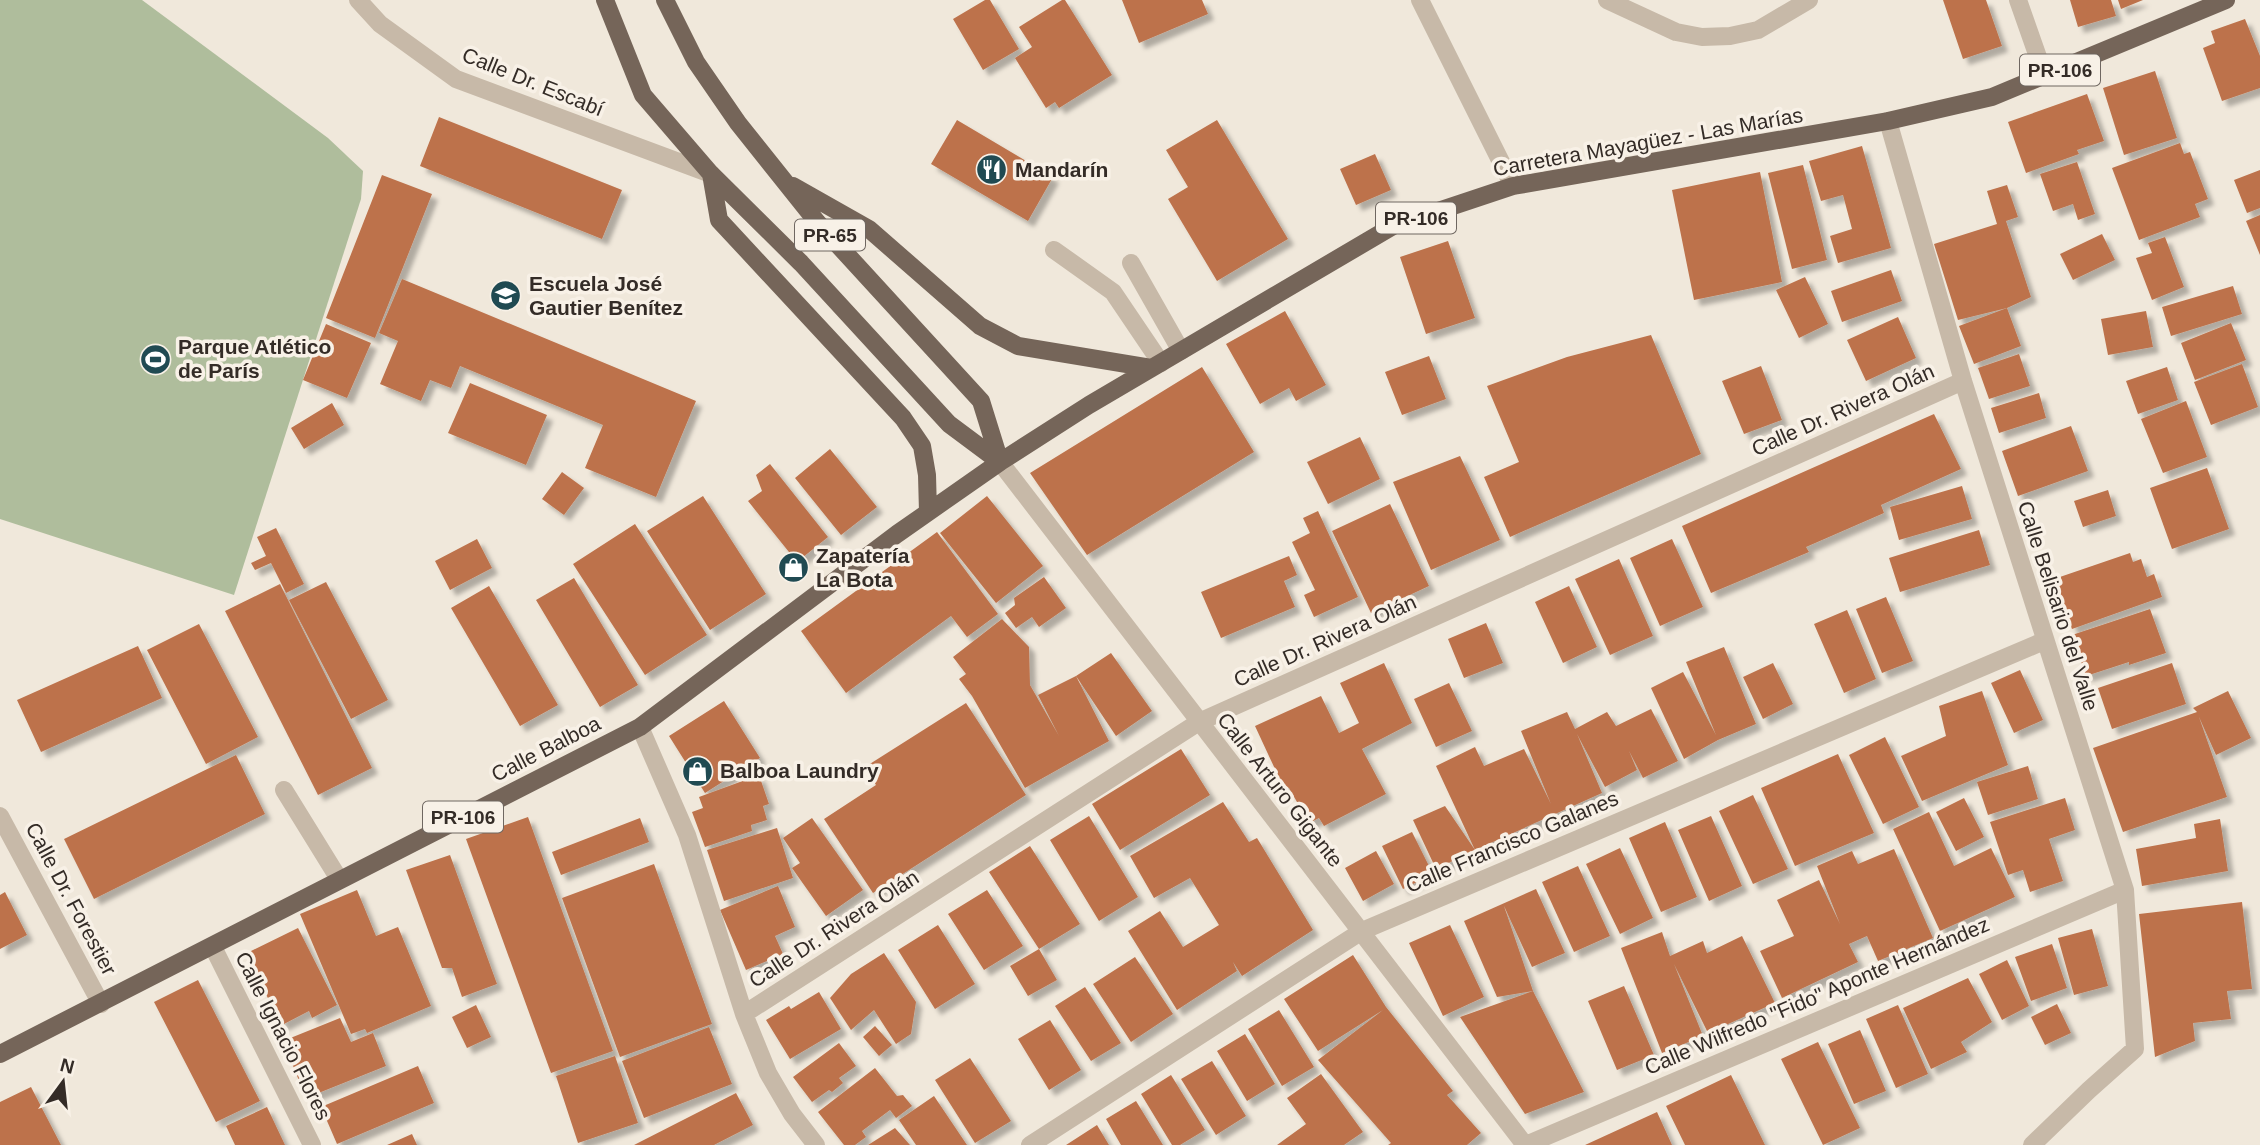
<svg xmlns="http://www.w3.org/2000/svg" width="2260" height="1145" viewBox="0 0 2260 1145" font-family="Helvetica,sans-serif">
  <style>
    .green { fill: #afbd9c }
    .building { fill: #bd724b; filter: url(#shadow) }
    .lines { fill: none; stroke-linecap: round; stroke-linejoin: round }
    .street { stroke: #c7b9a8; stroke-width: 18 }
    .primary { stroke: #756559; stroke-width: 18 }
    .labels { text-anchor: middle; stroke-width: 7; stroke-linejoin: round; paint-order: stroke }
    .shield { fill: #f8f1e7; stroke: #6f6761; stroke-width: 2 }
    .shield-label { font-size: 19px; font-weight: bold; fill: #342c27 }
    .street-label { font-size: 21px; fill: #342c27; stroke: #f8f1e7 }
    .poi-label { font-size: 21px; font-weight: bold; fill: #342c27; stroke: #f8f1e7; text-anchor: start }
  </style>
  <defs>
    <filter id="shadow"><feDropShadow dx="6" dy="6" stdDeviation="2" flood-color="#0004"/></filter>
  </defs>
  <rect width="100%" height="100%" fill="#f0e8db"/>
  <path class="green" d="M0,0h142l186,138 35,33 -2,28 -127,396 -234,-76z"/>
  <path class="building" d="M985,0h5l29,49 -36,21 -30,-51z
    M1062,0h3l47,75 -53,33 -4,-6 -9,6 -31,-50 17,-11 -13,-20z
    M1122,0h80l6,14 -69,29z
    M1943,0h43l16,46 -39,13z
    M2070,0h41l5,16 -38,11z
    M2118,0h25l-22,9z
    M2245,19l15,37v32l-38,13 -19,-53 12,-5 -4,-12z
    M2155,71l22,67 -53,17 -21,-67z
    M2087,94l17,47 -27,9 2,4 -53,19 -18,-51z
    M439,117l183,73 -20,49 -182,-73z
    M957,120l96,57 -25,44 -97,-57z
    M1217,120l71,119 -71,42 -49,-82 20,-12 -22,-37z
    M2180,143l4,11 6,-2 18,47 -13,5 5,13 -61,23 -27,-72z
    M1862,146l29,102 -53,15 -8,-27 22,-7 -9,-34 -22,6 -12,-40z
    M1375,154l16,36 -35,15 -16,-36z
    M2077,162l18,52 -17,6 -5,-16 -20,7 -13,-37z
    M1803,165l24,95 -35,9 -24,-96z
    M2260,170v38l-13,5 -13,-33z
    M1760,172l22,110 -88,18 -22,-110z
    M382,175l50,19 -57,144 -49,-20z
    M2007,185l11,32 -12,4 25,76 -24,11 14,38 -47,18 -15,-38 48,-18 -49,12 -24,-76 63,-20 -10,-33z
    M2260,215v40l-14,-34z
    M2102,234l13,26 -42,20 -13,-26z
    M2165,237l19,50 -32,13 -16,-42 16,-5 -4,-10z
    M1448,241l27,77 -49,16 -26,-77z
    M1891,270l11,31 -60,21 -11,-31z
    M1805,277l23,47 -29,14 -23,-48z
    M402,279l294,122 -40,96 -71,-29 18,-43 -143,-59 -9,22 -21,-8 -9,21 -41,-17 18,-43 -19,-8z
    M2233,286l9,28 -71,22 -9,-29z
    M1285,311l41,74 -30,16 -7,-13 -29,16 -34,-60z
    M2146,311l7,36 -45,8 -7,-36z
    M1898,317l18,41 -50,23 -19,-41z
    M2231,323l15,37 -51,20 -14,-37z
    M326,324l45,19 -24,55 -44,-18z
    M1651,335l50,119 -191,83 -26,-60 35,-15 -32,-76 80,-29z
    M2019,354l11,32 -41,13 -11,-31z
    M1429,356l17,43 -44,16 -17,-43z
    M2242,364l16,43 -47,18 -17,-43z
    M1761,366l21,54 -38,14 -22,-53z
    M1202,367l52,85 -167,103 -57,-82z
    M2167,367l11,33 -40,14 -12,-33z
    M470,383l77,32 -21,50 -78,-32z
    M2039,393l7,25 -47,15 -8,-25z
    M2186,401l21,56 -44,16 -22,-54z
    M332,403l12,22 -40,24 -13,-21z
    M1934,414l27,55 -80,36 3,8 -78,34 3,5 -98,41 -29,-67z
    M2071,426l17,45 -70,25 -16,-45z
    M1360,437l20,42 -52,25 -21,-42z
    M830,449l47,58 -36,28 -46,-57z
    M1460,456l40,84 -69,30 -38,-88z
    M770,464l58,73 -31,25 -49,-61 14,-10 -6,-16z
    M2207,468l22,61 -57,20 -22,-61z
    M562,472l22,16 -20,27 -22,-16z
    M1962,486l10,33 -73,21 -9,-33z
    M2108,490l8,26 -33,11 -9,-26z
    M703,496l63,98 -56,36 -63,-99z
    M987,496l56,70 -47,37 -56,-70z
    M1390,504l39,82 -58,27 -39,-82z
    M1318,511l40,86 -44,20 -10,-22 11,-5 -23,-48 18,-9 -7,-15z
    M635,524l72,111 -62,40 -72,-111z
    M276,528l28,56 -18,9 -15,-30 -16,7 -4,-7 15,-7 -9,-19z
    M1979,530l11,35 -90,27 -11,-34z
    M937,532l61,82 -31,23 -16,-21 -105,77 -45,-62z
    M477,539l15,29 -42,22 -15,-29z
    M1672,539l31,68 -43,19 -30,-68z
    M2130,553l3,9 8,-3 6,18 7,-3 8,23 -90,32 -18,-50z
    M1289,556l8,19 -13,6 11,26 -74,31 -20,-46z
    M1619,559l34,77 -43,19 -35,-76z
    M1044,577l22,31 -27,19 -7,-10 -16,11 -11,-15 10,-8 -1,-7z
    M574,578l64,107 -38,22 -64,-107z
    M326,582l62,118 -37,19 -62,-119z
    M280,584l92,184 -54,27 -93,-184z
    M489,586l69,119 -38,21 -69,-118z
    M1569,586l28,61 -34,16 -28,-61z
    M1886,597l27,64 -31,12 -26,-64z
    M2150,609l16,44 -37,12v-3l-43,14 -14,-41z
    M1847,610l29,69 -32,14 -30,-69z
    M1002,619l27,28 1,38 29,51 -21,-41 38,-19 35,-23 41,58 -36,25 -40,-60 33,65 -84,47 -53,-92 -13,-17 7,-5 -13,-17z
    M1486,623l17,40 -39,15 -16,-39z
    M199,624l59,113 -52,27 -59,-114z
    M138,646l24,52 -121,54 -24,-52z
    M1724,647l32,77 -38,16 -34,19 -33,-71 32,-16 33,63 -30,-73z
    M1384,663l28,60 -50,26 24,45 -62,32 -5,-8 -10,5 -20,-35 -7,-4 -27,-58 66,-30 18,37 20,-10 -19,-40z
    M1773,663l20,41 -30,15 -20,-42z
    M2172,663l14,41 -74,25 -14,-41z
    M2020,670l23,50 -29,13 -23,-50z
    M1449,683l23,48 -36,16 -22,-48z
    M1982,691l26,74 -86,36 -21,-45 45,-20 -7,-30z
    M2228,691l23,47 -35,17 -17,-38 28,80 -104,35 -30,-84 104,-36 -4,-4z
    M724,701l36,57 -55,35 -36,-57z
    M966,703l60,92 -153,98 -49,-74 52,-34 -11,-18z
    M1651,709l27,52 -35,17 -14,-27 8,19 -32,17 -28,-53 25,59 -127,57 -39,-84 39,-19 9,19 40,-17 27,55 -30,-73 46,-19 8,17 32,-17 9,14z
    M1885,737l34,70 -36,17 -34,-69z
    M1181,749l29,46 -90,55 -28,-46z
    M1838,754l36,79 -79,33 -34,-78z
    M236,755l29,59 -171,85 -30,-60z
    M2028,766l10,33 -50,16 -11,-33z
    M759,775l10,29 -6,2 4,14 -16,5 1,6 -47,16 -13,-35 11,-4 -4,-11z
    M1753,795l35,74 -35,15 -34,-73z
    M1964,798l20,39 -28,14 -20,-39z
    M2065,798l10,32 -26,9 14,42 -33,11 -7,-22 -15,5 -18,-53z
    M1223,802l26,40 8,-4 56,92 -71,46 -9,-14 4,9 -60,39 -49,-79 32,-20 23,36 36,-22 -29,-47 -36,20 -24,-42z
    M1445,806l30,44 -39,19 -23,-49z
    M1929,812l25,54 37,-18 24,49 -75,34 -47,-102z
    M1089,816l49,81 -39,24 -49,-81z
    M1711,816l31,70 -33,15 -31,-71z
    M528,817l85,234 -62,22 -85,-234z
    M640,818l9,24 -88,33 -9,-23z
    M812,818l51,72 -37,26 -34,-48 8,-5 -17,-25z
    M2220,819l8,52 -86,15 -6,-37 60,-11 -2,-14z
    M1665,822l32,75 -36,15 -32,-74z
    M777,828l16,50 -69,23 -17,-51z
    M1412,832l21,42 -30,15 -21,-43z
    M1030,846l50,78 -41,25 -50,-77z
    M1620,848l33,70 -33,16 -34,-70z
    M1894,849l39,89 -55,23 -11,-25 -18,8 9,18 -76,36 -22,-47 34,-15 -17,-36 42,-20 21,44 -23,-58 35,-15 6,13z
    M1376,851l18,33 -31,17 -18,-33z
    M450,855l47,129 -35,13 -10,-29h-10l-36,-98z
    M654,864l58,160 -92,33 -58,-159z
    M1578,866l32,70 -36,16 -32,-70z
    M778,886l17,41 -20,9 8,18 -37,16 -26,-60z
    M1536,889l29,64 -33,14 -28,-61 29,85 -36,6 -33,-76z
    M357,890l19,46 22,-9 33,79 -64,27 -2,-4 -14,5 -51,-120z
    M987,890l36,56 -39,24 -36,-56z
    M5,892l22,43 -27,14v-54z
    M2242,902l10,87 -25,2 4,28 -38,4 2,18 -40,16 -16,-143z
    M938,925l37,59 -40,25 -37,-59z
    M1450,925l34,72 -41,19 -34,-73z
    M298,928l39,77 -25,13 -3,-7 -27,14 -37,-71z
    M2092,929l16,57 -34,9 -16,-57z
    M1662,932l8,24 33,-15 4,12 35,-17 33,67 -67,30 -34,-69 29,72 -41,17 -41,-105z
    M2052,944l15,44 -36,13 -16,-44z
    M1039,949l18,31 -29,16 -18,-30z
    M884,953l32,49 -5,32 -15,10 -22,-34 -23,20 -21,-32 21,-24z
    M1353,955l33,52 67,84 -6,4 34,38 -14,12h-79l3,-2 -73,-83 65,-50 -65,41 -34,-52z
    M1135,957l38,57 -42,28 -38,-58z
    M2007,960l22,46 -27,14 -23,-46z
    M1968,978l24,44 -31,20 6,10 -36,17 -28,-61z
    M198,980l62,121 -44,21 -62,-120z
    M1624,986l30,69 -37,15 -29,-69z
    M1085,987l36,56 -30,18 -36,-55z
    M1533,991l51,101 -59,22 -65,-97z
    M819,992l22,37 -51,30 -24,-39 23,-14 2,3z
    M2057,1004l14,29 -26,12 -14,-28z
    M476,1005l15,32 -24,11 -15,-31z
    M1898,1005l30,69 -32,14 -30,-69z
    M1279,1010l35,57 -32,19 -34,-57z
    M340,1018l11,24 22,-9 13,33 -80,32 -23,-57z
    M1050,1020l31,50 -32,20 -31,-51z
    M875,1026l17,19 -13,11 -16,-19z
    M709,1027l23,57 -88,34 -22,-57z
    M1860,1030l26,61 -32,13 -26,-60z
    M1245,1034l30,50 -28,17 -30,-50z
    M1818,1042l42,86 -37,17 -42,-86z
    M839,1043l17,23 -17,12 4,5 -11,9 -3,-2 -17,12 -19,-25z
    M615,1056l23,67 -60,20 -22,-67z
    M970,1058l41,63 -36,22 -40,-63z
    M1212,1061l34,55 -30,19 -35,-56z
    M418,1066l16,37 -97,41 -16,-37z
    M875,1068l22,28 6,-1 9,11 -16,12 -6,-8 -28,21 4,6 -11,8h-11l-26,-33z
    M1321,1074l42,58 -19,13h-67l29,-21 -19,-26z
    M1171,1075l34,55 -25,15h-8l-31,-51z
    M1731,1075l34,70h-80l-19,-39z
    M31,1087l30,58h-61v-43z
    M736,1093l17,32 -39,20h-80z
    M934,1096l33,49h-51l-17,-25z
    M1136,1101l27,44h-42l-15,-26z
    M267,1107l18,38h-50l-9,-19z
    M1657,1112l15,33h-87z
    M1097,1125l12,20h-43z
    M895,1128l15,17h-42z
    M412,1134l5,11h-30z"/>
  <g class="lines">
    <path class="street" d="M358,0l22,24 76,55 255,95
      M1420,0l93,186
      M1607,0l69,32 26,5 28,-1 28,-6 51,-30
      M2018,0l27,77
      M1888,121l75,260 162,509 10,159 -46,41 -57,55
      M1054,250l59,42 48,71
      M1131,263l50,88
      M1000,462l525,683
      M640,727l47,108 57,179 24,59 24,41 24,31
      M284,790l55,89
      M0,816l101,188
      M213,947l99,198
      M744,1014l455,-292 764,-341
      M1030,1145l332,-214 682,-290
      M1526,1145l599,-255"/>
    <path class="primary" d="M605,0l38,95 68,79 90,89 148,161 51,38
      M665,0l31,62 42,61 79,99 164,179 19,61
      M711,174l8,46 184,198 19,28 5,29 1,37
      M793,186l76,43 111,97 38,20 133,22
      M0,1054l640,-327 257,-193 103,-72 89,-57 304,-179 120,-40 375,-65 104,-24 234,-97"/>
  </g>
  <defs>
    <symbol id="restaurant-disc" viewBox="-11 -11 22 22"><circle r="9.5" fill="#204a52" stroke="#f8f1e7"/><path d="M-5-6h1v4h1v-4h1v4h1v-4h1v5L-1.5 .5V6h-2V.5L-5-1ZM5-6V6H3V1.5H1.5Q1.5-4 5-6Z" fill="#fff"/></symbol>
    <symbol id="school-disc" viewBox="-11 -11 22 22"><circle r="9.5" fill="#204a52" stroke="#f8f1e7"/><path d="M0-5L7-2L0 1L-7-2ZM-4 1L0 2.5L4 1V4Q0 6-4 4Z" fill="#fff"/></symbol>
    <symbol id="stadium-disc" viewBox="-11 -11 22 22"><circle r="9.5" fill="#204a52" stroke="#f8f1e7"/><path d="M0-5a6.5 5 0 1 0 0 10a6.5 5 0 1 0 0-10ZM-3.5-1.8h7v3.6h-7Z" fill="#fff"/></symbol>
    <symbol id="shop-disc" viewBox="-11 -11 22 22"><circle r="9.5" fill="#204a52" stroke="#f8f1e7"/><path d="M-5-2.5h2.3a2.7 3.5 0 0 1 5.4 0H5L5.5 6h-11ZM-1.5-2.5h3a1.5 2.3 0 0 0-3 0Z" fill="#fff"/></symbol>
  </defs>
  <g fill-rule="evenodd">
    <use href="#restaurant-disc" x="974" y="152" width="35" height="35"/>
    <use href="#school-disc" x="488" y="278" width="35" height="35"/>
    <use href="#stadium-disc" x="138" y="342" width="35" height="35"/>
    <use href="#shop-disc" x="776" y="550" width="35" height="35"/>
    <use href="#shop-disc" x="680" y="754" width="35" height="35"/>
  </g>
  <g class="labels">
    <g class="shield">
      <rect x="2020" y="54.5" width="80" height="31" rx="5"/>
      <rect x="1376" y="202.5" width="80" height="31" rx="5"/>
      <rect x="795" y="219.5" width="70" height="31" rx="5"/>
      <rect x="423" y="801.5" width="80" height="31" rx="5"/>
    </g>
    <g class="shield-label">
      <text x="2060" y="77">PR-106</text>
      <text x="1416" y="225">PR-106</text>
      <text x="830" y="242">PR-65</text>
      <text x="463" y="824">PR-106</text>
    </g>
    <g class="street-label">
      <text transform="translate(533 82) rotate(22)" y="7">Calle Dr. Escabí</text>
      <text transform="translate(1648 142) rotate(-10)" y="7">Carretera Mayagüez - Las Marías</text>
      <text transform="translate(1843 410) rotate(-24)" y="7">Calle Dr. Rivera Olán</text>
      <text transform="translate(2058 606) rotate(72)" y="7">Calle Belisario del Valle</text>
      <text transform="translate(1325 641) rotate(-24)" y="7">Calle Dr. Rivera Olán</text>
      <text transform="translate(546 749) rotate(-27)" y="7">Calle Balboa</text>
      <text transform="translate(1280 790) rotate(52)" y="7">Calle Arturo Gigante</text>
      <text transform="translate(1512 842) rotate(-23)" y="7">Calle Francisco Galanes</text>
      <text transform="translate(71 899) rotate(62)" y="7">Calle Dr. Forestier</text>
      <text transform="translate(834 929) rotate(-33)" y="7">Calle Dr. Rivera Olán</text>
      <text transform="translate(1817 996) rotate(-23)" y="7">Calle Wilfredo "Fido" Aponte Hernández</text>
      <text transform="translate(283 1036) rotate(63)" y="7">Calle Ignacio Flores</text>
    </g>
    <g class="poi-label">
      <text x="1015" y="177">Mandarín</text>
      <text x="529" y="291">Escuela José<tspan x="529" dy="24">Gautier Benítez</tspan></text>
      <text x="178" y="354">Parque Atlético<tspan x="178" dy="24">de París</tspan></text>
      <text x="816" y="563">Zapatería<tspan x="816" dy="24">La Bota</tspan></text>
      <text x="720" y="778">Balboa Laundry</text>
    </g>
  </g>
  <g transform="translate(63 1082) rotate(15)" stroke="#f8f1e7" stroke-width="5" paint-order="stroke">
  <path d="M0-5L12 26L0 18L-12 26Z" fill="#342c27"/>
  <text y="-10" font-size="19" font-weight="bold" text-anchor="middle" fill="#342c27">N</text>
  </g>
</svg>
